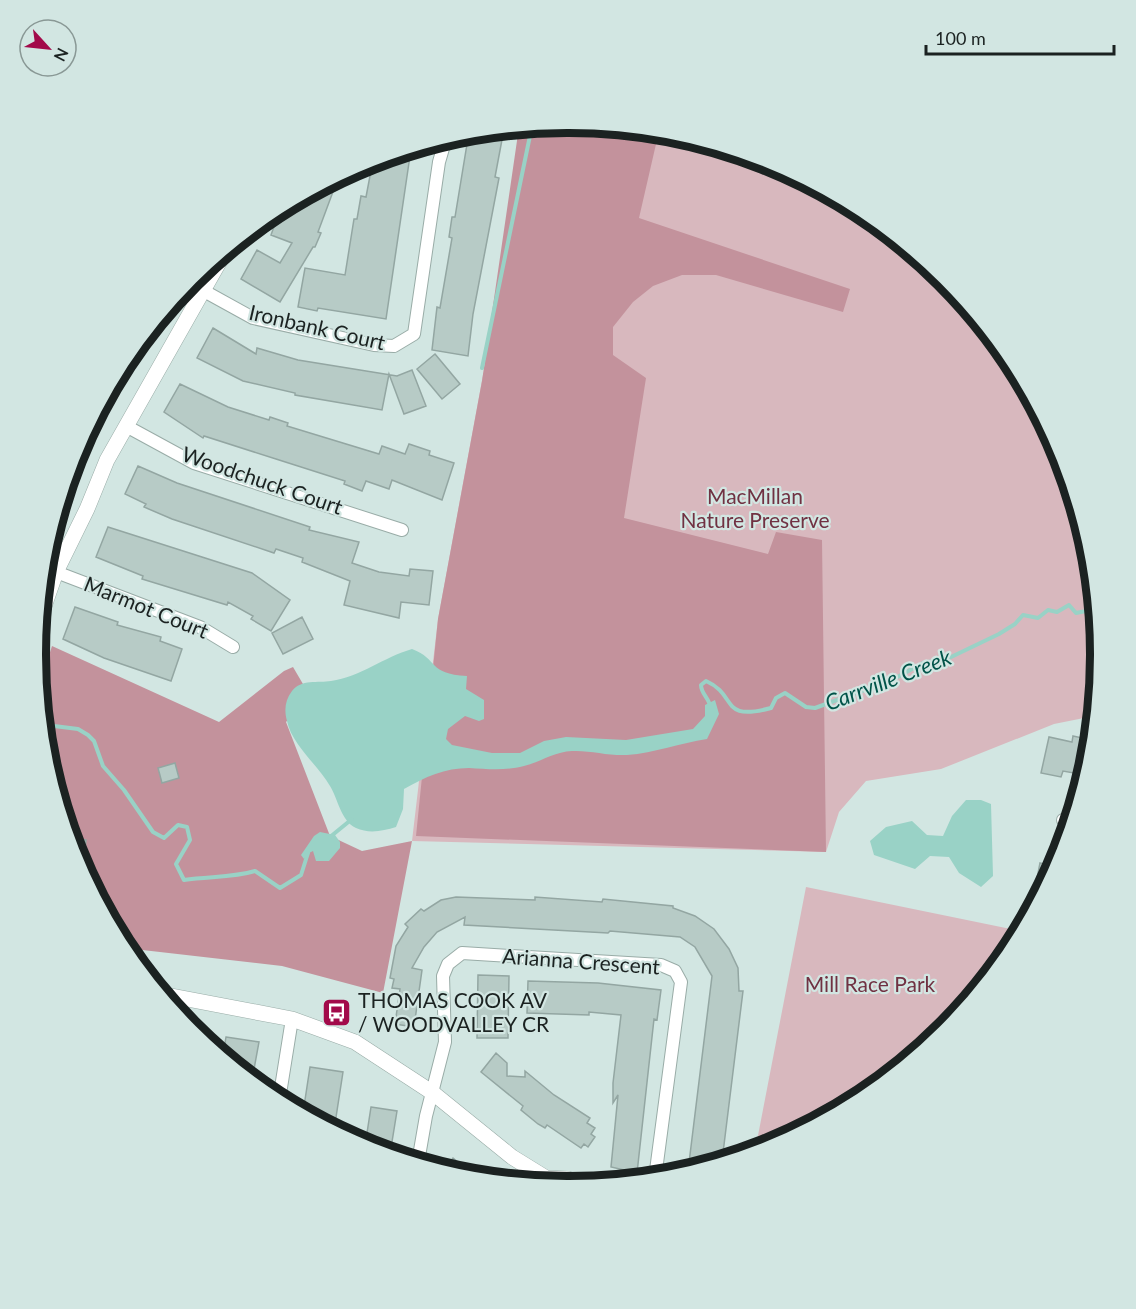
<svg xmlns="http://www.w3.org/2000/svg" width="1136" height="1309" viewBox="0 0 1136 1309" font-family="Lato,sans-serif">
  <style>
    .green { fill: #d8b8be }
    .forest { fill: #c3929c }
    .water { fill: #99d2c6 }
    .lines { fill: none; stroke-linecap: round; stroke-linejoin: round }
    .stream { stroke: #99d2c6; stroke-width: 4 }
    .building { fill: #b7cbc6; stroke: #93a6a2; stroke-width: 1.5 }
    .minor-casing { stroke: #99aca7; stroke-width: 14 }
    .tertiary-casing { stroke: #99aca7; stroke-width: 16 }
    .minor { stroke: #fff; stroke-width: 12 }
    .tertiary { stroke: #fff; stroke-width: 15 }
    .labels { text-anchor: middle; stroke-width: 4.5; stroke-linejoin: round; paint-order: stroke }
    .street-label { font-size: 21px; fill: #1b2221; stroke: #d2e6e2 }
    .park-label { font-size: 21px; fill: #703142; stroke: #d2e6e2 }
    .poi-label { font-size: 21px; fill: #1b2221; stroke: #d2e6e2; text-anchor: start }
    .water-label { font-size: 22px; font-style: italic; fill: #005348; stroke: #d2e6e2 }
    .rim { fill: none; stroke: #1b2221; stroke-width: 8 }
  </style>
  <rect width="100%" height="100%" fill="#d2e6e2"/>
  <path class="green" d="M568,123l104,10 100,30 92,49 80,67 67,80 49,92 30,100 10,104 -6,61 -40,8 -113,45 -75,12 -27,31 -13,40 -414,-11 26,-222 45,-244z
    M806,887l215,44c-34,62 -99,124 -157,165 -28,20 -62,34 -93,50l-16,5z"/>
  <path class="forest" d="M568,123l91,8 -20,87 211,71 -7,23 -127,-37h-34l-29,11 -20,16 -20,25v28l33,23 -22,140 144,36 8,-22 46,8 4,312 -410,-16 22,-217 44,-238 37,-254z
    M52,646l167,76 65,-51 9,-4 17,29 -24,26 44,114 32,15 50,-10 -29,152 -101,-27 -157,-18 -49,-90 -30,-100 -7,-71z"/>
  <path class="water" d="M412,649c27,10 15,25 55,27l-1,13 18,11v19l-5,2 -14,-5 -17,13 -2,10 6,6 40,8h28l24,-12 22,-4 60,3 67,-11 12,-13v-11l10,-5 4,14 -12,25c-27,4 -52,14 -80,16 -19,1 -37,-5 -55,-4 -18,1 -32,11 -48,15 -19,5 -37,3 -55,2 -24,0 -44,9 -65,21l-1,20 -7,18c-13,4 -27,7 -40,1 -15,-7 -18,-29 -26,-42 -12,-21 -38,-41 -43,-65 -3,-11 -2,-21 5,-30 9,-12 26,-8 39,-10 29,-4 53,-24 81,-32z
    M966,800h15l10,4 2,72 -12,11 -22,-14 -10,-16 -19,-1 -15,13 -41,-14 -4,-14 16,-14 26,-6 15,14 16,1 9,-20z
    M320,832l15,3 5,7v6l-11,13h-13l-3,-10 -6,3 -3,5 -3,-4 13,-19z"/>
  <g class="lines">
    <path class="stream" d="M482,368l50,-242
      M710,707c0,-8 -9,-13 -9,-22l5,-4c32,14 13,41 65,27l5,-10 9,-5 21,14 9,1 77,-28 31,-17 26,-5 50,-24 16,-10 8,-9 15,3 10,-8 9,2 12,-7 7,8 10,-2 2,-10 6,-6
      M43,721l11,5 24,3 10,6 6,6 9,25 21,24 29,42 11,6 14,-13 9,2 3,13 -14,24 8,16c25,-4 48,-2 71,-9l25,17 21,-13 7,-22
      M330,837l22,-18"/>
  </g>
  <path class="building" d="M504,129l-9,48 4,1 -26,136 -5,42 -36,-6 5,-43 3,1 12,-70 -3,-1 3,-20h3l14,-85z
    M411,149l-25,170 -68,-11 -1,3 -19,-4 7,-39 40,7 9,-56h3l4,-23 5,1 7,-37z
    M323,185l11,4 -16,43 3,1 -6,14h-2l-33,55 -39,-23 16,-29 23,13 12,-20 -21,-8 10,-28z
    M213,328l43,26 1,-6 41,12 99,16 15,-6 14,36 -22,8 -15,-40 -7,36 -87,-15v-2l-52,-12 -46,-23z
    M435,354l25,30 -18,15 -25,-30z
    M180,384l48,23 41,13 1,-3 18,6 -1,3 92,28 3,-8 23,8 4,-10 21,7 -1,4 25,8 -12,37 -50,-20 -3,9 -23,-8 -4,10 -18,-7 1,-3 -69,-22 -72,-23 -1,2 -39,-26z
    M138,466l39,17 133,44 -1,3 50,12 -7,21 27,9 30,4 1,-7 23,2 -4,34 -28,-3 -2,16 -55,-13 6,-24 -48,-19 1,-4 -27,-9 -2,4 -102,-34 -28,-12 2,-3 -21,-10z
    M108,527l144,46 38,27 -19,31 -20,-12 2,-3 -25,-14 -1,3 -85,-26 1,-3 -47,-19z
    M75,607l43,15 -1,3 44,12 -1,4 22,8 -11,32 -67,-23 -41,-19z
    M302,617l11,22 -30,15 -11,-21z
    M1073,736l19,4 -7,35 -22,-4 -2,6 -20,-4 8,-36 23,5z
    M175,763l4,15 -17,5 -4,-15z
    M70,838l16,2 -3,31 -7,-13z
    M1040,863l15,3 -20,38h-3z
    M456,897l79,3v-3l67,5 1,-3 70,7v2l22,8 19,13 15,20 9,19 1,23h4l-21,170 -34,10 24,-195 -17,-29 -15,-10 -70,-6 -2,2 -144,-8 1,-8 -28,15 -13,15 -12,21 10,2 -8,57 -19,-3 5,-35 -8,-1 2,-9 -4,-1 6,-32 12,-19 -3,-3 16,-15 3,2 17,-11z
    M478,975l31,1 -1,62h-31z
    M528,981l70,2 63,7 -4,30 -3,-1 -17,154 -26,-6 7,-72 -5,8v-20l8,-68 -32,-3v3l-62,-2z
    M226,1037l33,5 -7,38 -29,-24z
    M496,1053l11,10v13l18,1v-6l29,24 36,23 -3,5 8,5 -4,6 4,3 -7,10 -4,-3 -3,4 -34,-23 -2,3 -7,-4 -17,-14 2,-4 -42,-34z
    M310,1067l33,5 -9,58 -31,-17z
    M371,1107l26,4 -7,43 -25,-8z
    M453,1158l24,20 -33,-8z"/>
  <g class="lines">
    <defs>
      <path id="minor" d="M204,291l49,27 121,27 20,1 20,-12 25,-172 7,-24
        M126,426l68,37 208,67
        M56,572l144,55 33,20
        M1063,820l6,6
        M279,1100l13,-81
        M418,1162l8,-46 19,-74 -2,-66 5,-12 14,-11 199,12 14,6 6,11 -26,196"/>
      <path id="tertiary" d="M39,621l17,-49 31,-63 20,-49 119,-210
        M161,994l131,25 63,23 78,51 79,64 34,21 22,1 12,6"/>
    </defs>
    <use href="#minor" class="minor-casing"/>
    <use href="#tertiary" class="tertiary-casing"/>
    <use href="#minor" class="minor"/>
    <use href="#tertiary" class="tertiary"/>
  </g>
  <defs>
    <symbol id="bus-square" viewBox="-11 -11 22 22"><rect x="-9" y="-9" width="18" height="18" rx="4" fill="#a20a4a" stroke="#d2e6e2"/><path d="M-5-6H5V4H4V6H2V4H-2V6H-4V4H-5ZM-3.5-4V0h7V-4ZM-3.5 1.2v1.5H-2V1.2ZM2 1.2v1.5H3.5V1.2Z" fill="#fff"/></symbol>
  </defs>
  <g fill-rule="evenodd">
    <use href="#bus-square" x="320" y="996" width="33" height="33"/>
  </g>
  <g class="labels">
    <g class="street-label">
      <text transform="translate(317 328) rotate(13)" y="7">Ironbank Court</text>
      <text transform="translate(262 481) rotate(19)" y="7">Woodchuck Court</text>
      <text transform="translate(146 608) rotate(22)" y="7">Marmot Court</text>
      <text transform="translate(581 962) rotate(4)" y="7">Arianna Crescent</text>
    </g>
    <g class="park-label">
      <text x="755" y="504">MacMillan<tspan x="755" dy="24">Nature Preserve</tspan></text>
      <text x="870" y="992">Mill Race Park</text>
    </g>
    <g class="poi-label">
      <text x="358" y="1008">THOMAS COOK AV<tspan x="358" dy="24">/ WOODVALLEY CR</tspan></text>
    </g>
    <g class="water-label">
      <text transform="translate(888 680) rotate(-21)" y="8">Carrville Creek</text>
    </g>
  </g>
  <path d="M0 0H1136V1309H0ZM567 133H569A521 521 0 0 1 1090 654V655A521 521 0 0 1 569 1176H567A521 521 0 0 1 46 655V654A521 521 0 0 1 567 133Z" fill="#d2e6e2" fill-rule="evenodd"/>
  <path class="rim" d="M567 133H569A521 521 0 0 1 1090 654V655A521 521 0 0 1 569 1176H567A521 521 0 0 1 46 655V654A521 521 0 0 1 567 133Z"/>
  <g transform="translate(48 48) rotate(117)"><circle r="28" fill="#d2e6e2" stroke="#899895" stroke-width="1.5"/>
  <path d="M0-4.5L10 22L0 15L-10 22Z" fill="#a20a4a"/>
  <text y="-9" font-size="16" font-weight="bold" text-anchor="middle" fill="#1b2221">N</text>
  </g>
  <path d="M926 45v9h188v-9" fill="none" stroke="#1b2221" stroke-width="3"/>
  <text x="935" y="45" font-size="18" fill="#1b2221" stroke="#d2e6e2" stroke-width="4.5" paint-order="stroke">100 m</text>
</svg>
